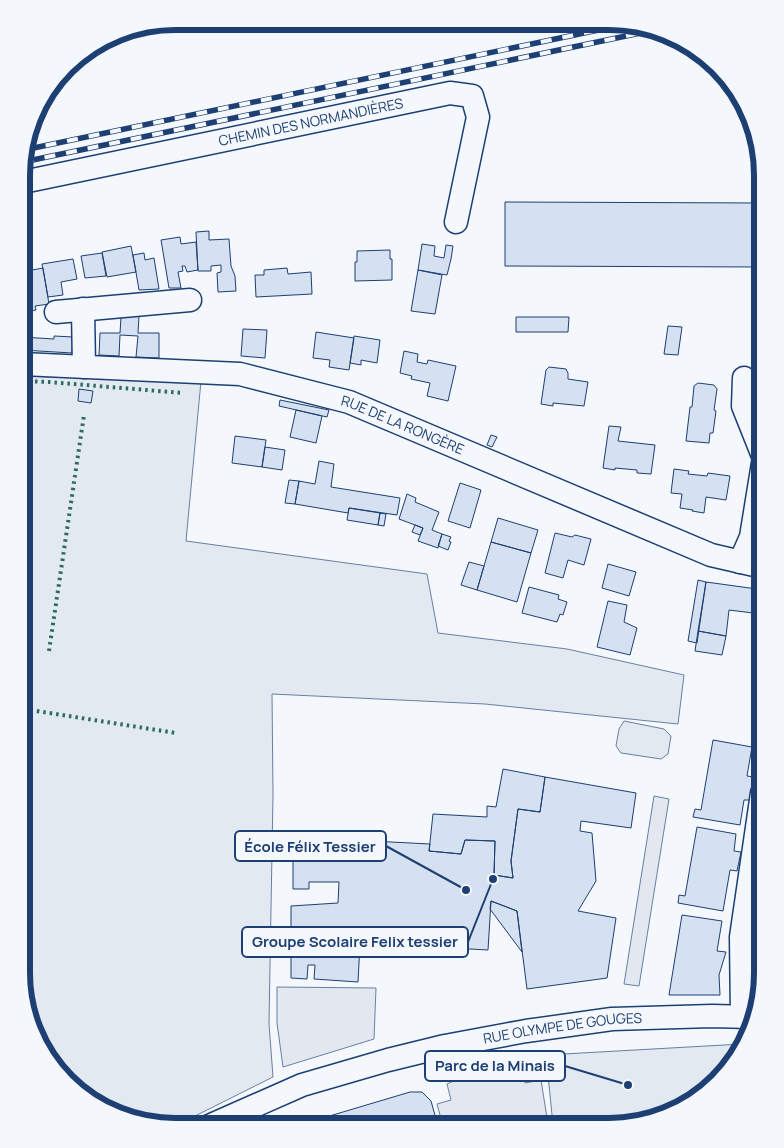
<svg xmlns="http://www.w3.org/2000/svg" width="784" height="1148" viewBox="0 0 784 1148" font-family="Manrope,sans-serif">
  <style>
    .green { fill: #e3e9f0; stroke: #687fa3 }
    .parking { fill: #e3e8f0; stroke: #687fa3 }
    .building { fill: #d5e0f0; stroke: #1d3f73 }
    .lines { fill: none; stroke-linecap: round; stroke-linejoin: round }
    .minor-casing { stroke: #1d3f73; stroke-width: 25 }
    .minor { stroke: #f4f7fb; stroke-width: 22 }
    .rail-casing { stroke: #1d3f73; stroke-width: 5.5 }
    .rail { stroke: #f4f7fb; stroke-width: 4; stroke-dasharray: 11; stroke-linecap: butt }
    .hedge { stroke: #2c6c60; stroke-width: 4; stroke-dasharray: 2.5 4; stroke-linecap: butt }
    .labels { text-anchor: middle; stroke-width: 4; stroke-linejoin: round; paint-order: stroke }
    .street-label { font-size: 14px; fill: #1d3f73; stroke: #f4f7fb }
    .rim { fill: none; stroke: #1d3f73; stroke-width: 6 }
    .leader { fill: none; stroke: #1d3f73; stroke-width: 2 }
    .callout-dot { fill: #1d3f73; stroke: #f4f7fb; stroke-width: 2 }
    .callout { fill: #f4f7fb; stroke: #1d3f73; stroke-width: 2 }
    .callout-label { font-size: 15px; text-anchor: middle; font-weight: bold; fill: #1d3f73 }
  </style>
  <rect width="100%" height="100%" fill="#f4f7fb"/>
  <path class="green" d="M22,376l179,5 -15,160 241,33 11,59 129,16 117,26 -6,49 -193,-20 -213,-10 1,100 -4,230 4,53 -98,49 -20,-1 -73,-30 -45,-54 -16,-68z
    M624,721l40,8 7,7 -3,18 -7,5 -40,-6 -5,-7 3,-17z
    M742,1044l-5,15 -60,52 -68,16h-62l5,-12 -6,-60z"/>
  <path class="parking" d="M654,796l15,3 -30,187 -15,-2z
    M277,987l99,1 -2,51 -91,28 -6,-44z
    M521,1062l4,21 16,-3 6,38 -5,9 -99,-1 -6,-22 14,-4 -4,-16 24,-11z"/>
  <path class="building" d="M505,202l258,1v64l-258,-1z
    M209,231v9l20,-1 2,27 4,10 1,15 -18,1 -1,-19 4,-1v-7l-10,1v5h-13l-2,-39z
    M180,237l1,7 15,-2 2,28 -11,2 -2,-6h-3l1,5 -5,1 3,16h-12l-8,-48z
    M422,244l13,2 -1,10 10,2 2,-13 7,1 -2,13 -4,16 -29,-5z
    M131,246l5,26 -29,5 -5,-25z
    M390,250v9h2v21l-37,1v-19h2v-11z
    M102,253l4,23 -21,2 -4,-22z
    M144,253l1,7 9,-2 5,31 -20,1 -6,-35z
    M73,259l4,20 -16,3 2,13 -15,2 -6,-33z
    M43,268l6,36 -14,2 1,4 -14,2v-26l7,-1 -2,-14z
    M287,268l1,6 23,-2 1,22 -56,3 -1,-22h9v-5z
    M418,270l24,5 -7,39 -24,-3z
    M139,316l-1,17h21v25l-23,-1 2,-21 -18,-1 -1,21 -20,-1 1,-22h20l1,-16z
    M516,317h53l-1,15h-52z
    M668,326l14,1 -4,28 -14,-1z
    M243,329l24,1 -2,28 -24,-2z
    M316,332l38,6 -5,32 -20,-3 1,-7 -17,-2z
    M756,335l7,1v27l-11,-2z
    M54,336l19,1 -1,16 -50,-3v-13l32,2z
    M354,336l26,4 -3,23 -16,-3v5l-11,-2z
    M404,351l14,3 -1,8 10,2 1,-4 28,6 -8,35 -21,-5 3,-13 -19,-4 1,-3 -12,-3z
    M549,367l17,2 2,4v6l20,3 -4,24 -31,-3v3l-12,-2 5,-34z
    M698,383l16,2 3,4 -3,21 2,1 -3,22h-3l-1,10 -23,-2 4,-34h2l2,-21z
    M79,389l14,2 -2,12 -13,-2z
    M280,400l49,10 -2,7 -48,-11z
    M296,410l26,6 -6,27 -26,-6z
    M609,426l12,1 -3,14 37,4 -4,29 -14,-1v-3l-22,-2v2l-12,-2z
    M491,435l6,2 -5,10 -5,-2z
    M235,436l31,4 -4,27 -30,-4z
    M265,447l20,3 -3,20 -20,-3z
    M319,461l15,3 -3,23 69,11 -3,17 -48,-7 -1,5 -53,-9 4,-23 16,3z
    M674,469l15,2 -1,3 19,2 1,-3 22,3 -4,24 -20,-3 -2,16 -12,-2 1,-1 -13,-2 2,-14 -11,-1z
    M289,480l10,1 -4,23 -10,-1z
    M460,483l21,7 -11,38 -22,-7z
    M407,494l9,4 -1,4 24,10 -7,18 10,4 -4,14 -20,-7 5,-13 -24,-9z
    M349,508l31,5 -2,12 -31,-5z
    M380,513l6,1 -2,12 -6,-1z
    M498,518l40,12 -7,23 -40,-11z
    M415,525l8,3 -3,7 -8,-3z
    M555,533l17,4 3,-2 16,4 -7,26 -16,-5 -5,18 -18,-5z
    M442,534l9,3 -2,4 2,1 -3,8 -10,-4z
    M491,542l40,11 -14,49 -40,-12z
    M469,562l15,4 -7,24 -16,-5z
    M608,564l28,8 -7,24 -27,-8z
    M698,580l8,2 -9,61 -9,-2z
    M706,582l51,7 -4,24 -24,-3 -3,26 -28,-5z
    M529,587l30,8 -1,4 9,3 -4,13 -3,-1 -3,8 -35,-9z
    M608,601l19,4 -3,17 13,6 -7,27 -33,-8z
    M698,631l28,5 -4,19 -27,-4z
    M713,740l39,7 -5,29 7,1 -4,23h-6l-4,25 -47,-8 2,-8 6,1z
    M503,769l42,8 -5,35 -22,-3 -7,52 2,17 -19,-3 1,-34 -30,-1 -4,14 -32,-3 4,-37 54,3v-11l9,1z
    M545,777l91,16 -5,35 -50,-7 -1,10 12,2 4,48 -18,30 38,7 -9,60 -80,11 -10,-78 -26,-10 -3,49 -128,-7 -2,39 -44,-3 1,-14h-7l-1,14 -16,-1v-72l47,-3 1,-21h-30v7h-16v-52l137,7 -1,7 32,3 4,-14 30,1 -1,34 19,3 -2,-17 7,-52 22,3z
    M697,827l39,7 -2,17 7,1 -4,19 -7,-1 -7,41 -45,-8 1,-8 6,1z
    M491,901l26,10 5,41 -32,-43z
    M682,915l40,6 -5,30 9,1 -7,23 1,20h-51z
    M410,1092h12l9,9 7,25h-142z"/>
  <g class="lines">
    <defs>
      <g id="minor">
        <path id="s1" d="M23,182l427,-89 22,3 6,21 -22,105"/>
        <path d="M83,309l1,58"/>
        <path d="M56,312l134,-12"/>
        <path id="s2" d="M22,364l218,10 109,28 362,153 52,12"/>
        <path d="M744,378l-1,28 20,50"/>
        <path d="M740,562l11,-25 12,-74"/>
        <path d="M742,1017l-1,-80 21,-144"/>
        <path id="s3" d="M209,1126l93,-41 86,-25 57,-14 81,-15 86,-12 100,-3 39,1"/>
      </g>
    </defs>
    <use href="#minor" class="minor-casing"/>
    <use href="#minor" class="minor"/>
    <defs>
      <path id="rail" d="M24,150l608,-127
        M23,162l627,-131"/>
    </defs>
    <use href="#rail" class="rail-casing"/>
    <use href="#rail" class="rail"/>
    <path class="hedge" d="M22,381l27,1 134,11
      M49,651l35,-236
      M24,709l152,24"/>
  </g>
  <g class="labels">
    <g class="street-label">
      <text dy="5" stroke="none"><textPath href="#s1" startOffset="294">CHEMIN DES NORMANDIÈRES</textPath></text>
      <text dy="5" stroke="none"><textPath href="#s2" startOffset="389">RUE DE LA RONGÈRE</textPath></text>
      <text dy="5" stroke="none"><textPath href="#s3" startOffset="369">RUE OLYMPE DE GOUGES</textPath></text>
    </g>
  </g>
  <path d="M0 0H784V1148H0ZM175 30H609A145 145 0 0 1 754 175V973A145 145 0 0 1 609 1118H175A145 145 0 0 1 30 973V175A145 145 0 0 1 175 30Z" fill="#f4f7fb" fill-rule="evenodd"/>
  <path class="rim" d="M175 30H609A145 145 0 0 1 754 175V973A145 145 0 0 1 609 1118H175A145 145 0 0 1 30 973V175A145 145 0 0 1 175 30Z"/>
  <path class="leader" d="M466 890L386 846M493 879L468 942M628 1085L565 1066"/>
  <g class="callout-dot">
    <circle cx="466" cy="890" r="5"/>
    <circle cx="493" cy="879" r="5"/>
    <circle cx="628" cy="1085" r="5"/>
  </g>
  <g class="callout">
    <rect x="235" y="831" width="151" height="30" rx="5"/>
    <rect x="242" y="927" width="226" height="30" rx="5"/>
    <rect x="425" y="1051" width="140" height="30" rx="5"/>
  </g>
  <g class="callout-label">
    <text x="310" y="852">École Félix Tessier</text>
    <text x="355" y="947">Groupe Scolaire Felix tessier</text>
    <text x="495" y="1071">Parc de la Minais</text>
  </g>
</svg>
